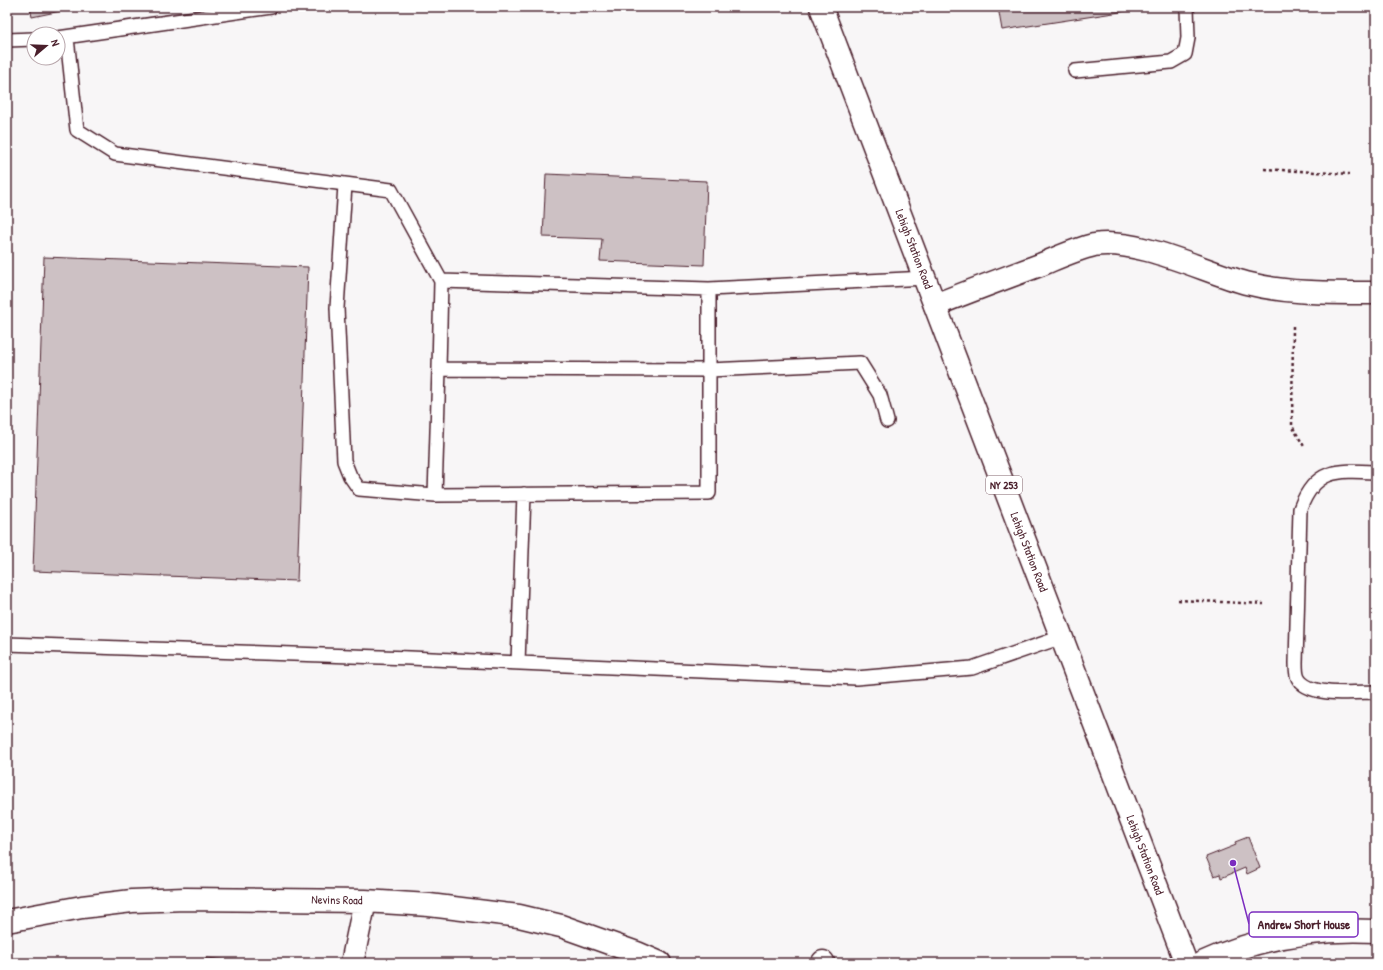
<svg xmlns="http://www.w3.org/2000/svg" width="1383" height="970" viewBox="0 0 1383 970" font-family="'Patrick Hand',sans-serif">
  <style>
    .building { fill: #cdc1c4; stroke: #4a1f2b }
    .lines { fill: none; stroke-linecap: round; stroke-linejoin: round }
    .lane-casing { stroke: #4a1f2b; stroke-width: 16 }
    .street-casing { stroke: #4a1f2b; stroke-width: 25 }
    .primary-casing { stroke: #4a1f2b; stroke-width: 25 }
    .path { stroke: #4a1f2b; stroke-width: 2.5; stroke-dasharray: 3 3; stroke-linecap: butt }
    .lane { stroke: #fff; stroke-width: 13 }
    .street { stroke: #fff; stroke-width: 22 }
    .primary { stroke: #fff; stroke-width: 22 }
    .labels { text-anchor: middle; stroke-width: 3; stroke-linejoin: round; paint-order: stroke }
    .shield { fill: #fff; stroke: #80626b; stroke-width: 1 }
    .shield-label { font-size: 11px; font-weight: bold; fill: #4a1f2b }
    .street-label { font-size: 12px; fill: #4a1f2b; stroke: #fff }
    .leader { fill: none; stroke: #7b2cbf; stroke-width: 1.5 }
    .callout-dot { fill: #7b2cbf; stroke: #fff; stroke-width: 1.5 }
    .callout { fill: #fff; stroke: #7b2cbf; stroke-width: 1.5 }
    .callout-label { font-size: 13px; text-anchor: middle; font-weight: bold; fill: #4a1f2b }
  </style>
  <rect width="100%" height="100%" fill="#f8f6f7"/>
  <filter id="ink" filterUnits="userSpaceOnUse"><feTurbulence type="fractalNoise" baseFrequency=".025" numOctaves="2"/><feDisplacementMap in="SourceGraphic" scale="8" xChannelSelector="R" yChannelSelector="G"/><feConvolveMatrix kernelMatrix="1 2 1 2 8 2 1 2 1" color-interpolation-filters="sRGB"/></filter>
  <g filter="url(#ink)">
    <path class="building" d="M30,7h50l-48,10z
      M998,7h155l-151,23z
      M546,174l161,7 -3,84 -104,-4 2,-22 -59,-2z
      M44,257l264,10 -11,314 -264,-10z
      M1248,837l12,31 -13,6 -2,-6 -24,10 -1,-4 -6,2 -8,-19 30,-12 -1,-3z
      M206,958l61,5h-61z"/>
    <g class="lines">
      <defs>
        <path id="lane" d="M58,38l213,-31
          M67,38l10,92 38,24 276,36 50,91 -2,88 270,1v-81l217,-11
          M7,40l27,-1
          M1075,71l96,-9 14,-8 3,-16 -1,-31
          M345,185l-8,123 7,153 6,15 9,13 76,6
          M441,281l268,8
          M439,369l-4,126 274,-2v-123l151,-7 20,32 7,26
          M1376,472c-38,-2 -61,-4 -76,37l-4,154c0,4 0,11 2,15 10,20 59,14 78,14
          M7,644l403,14 446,20 116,-10 90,-31
          M518,663l6,-169"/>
        <path id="street" d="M935,305c35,-14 70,-27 105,-40 17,-7 36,-16 54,-20 44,-7 109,26 152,38 43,11 86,10 130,10
          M7,921l75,-14 50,-6 53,-2 180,2 64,4 90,11 42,10 76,27 23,10
          M352,963l13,-62
          M823,963v-1
          M1202,963c54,-25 114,-35 174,-32"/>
        <path id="primary" d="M821,7l365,956"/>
      </defs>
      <use href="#lane" class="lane-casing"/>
      <use href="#street" class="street-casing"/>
      <use href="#primary" class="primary-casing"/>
      <path class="path" d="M1264,169l85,5
        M1293,326l-1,100 13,22
        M1178,600l86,4"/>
      <use href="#lane" class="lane"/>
      <use href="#street" class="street"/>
      <use href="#primary" class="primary"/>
    </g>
  </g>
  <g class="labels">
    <rect class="shield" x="986" y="476" width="36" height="18" rx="3"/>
    <g class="shield-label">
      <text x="1004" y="489">NY 253</text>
    </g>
    <g class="street-label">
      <text transform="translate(914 249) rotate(69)" y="4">Lehigh Station Road</text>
      <text transform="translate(1029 552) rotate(69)" y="4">Lehigh Station Road</text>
      <text transform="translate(1145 855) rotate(69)" y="4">Lehigh Station Road</text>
      <text transform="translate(337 900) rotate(1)" y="4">Nevins Road</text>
    </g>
  </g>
  <path class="leader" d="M1233 863L1249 924"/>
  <circle class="callout-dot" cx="1233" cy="863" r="4"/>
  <rect class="callout" x="1249" y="912" width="109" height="25" rx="4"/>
  <g class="callout-label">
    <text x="1304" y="929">Andrew Short House</text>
  </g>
  <rect width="1383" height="970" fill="none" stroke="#fff" stroke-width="24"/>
  <rect x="12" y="12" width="1359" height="946" fill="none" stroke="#4a1f2b" stroke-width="1.5" filter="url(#ink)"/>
  <g transform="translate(46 46) rotate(71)"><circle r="19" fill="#ffffff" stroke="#b7a5aa"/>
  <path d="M0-3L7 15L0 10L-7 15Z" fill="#4a1f2b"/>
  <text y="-6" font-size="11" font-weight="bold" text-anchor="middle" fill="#4a1f2b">N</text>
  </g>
</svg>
